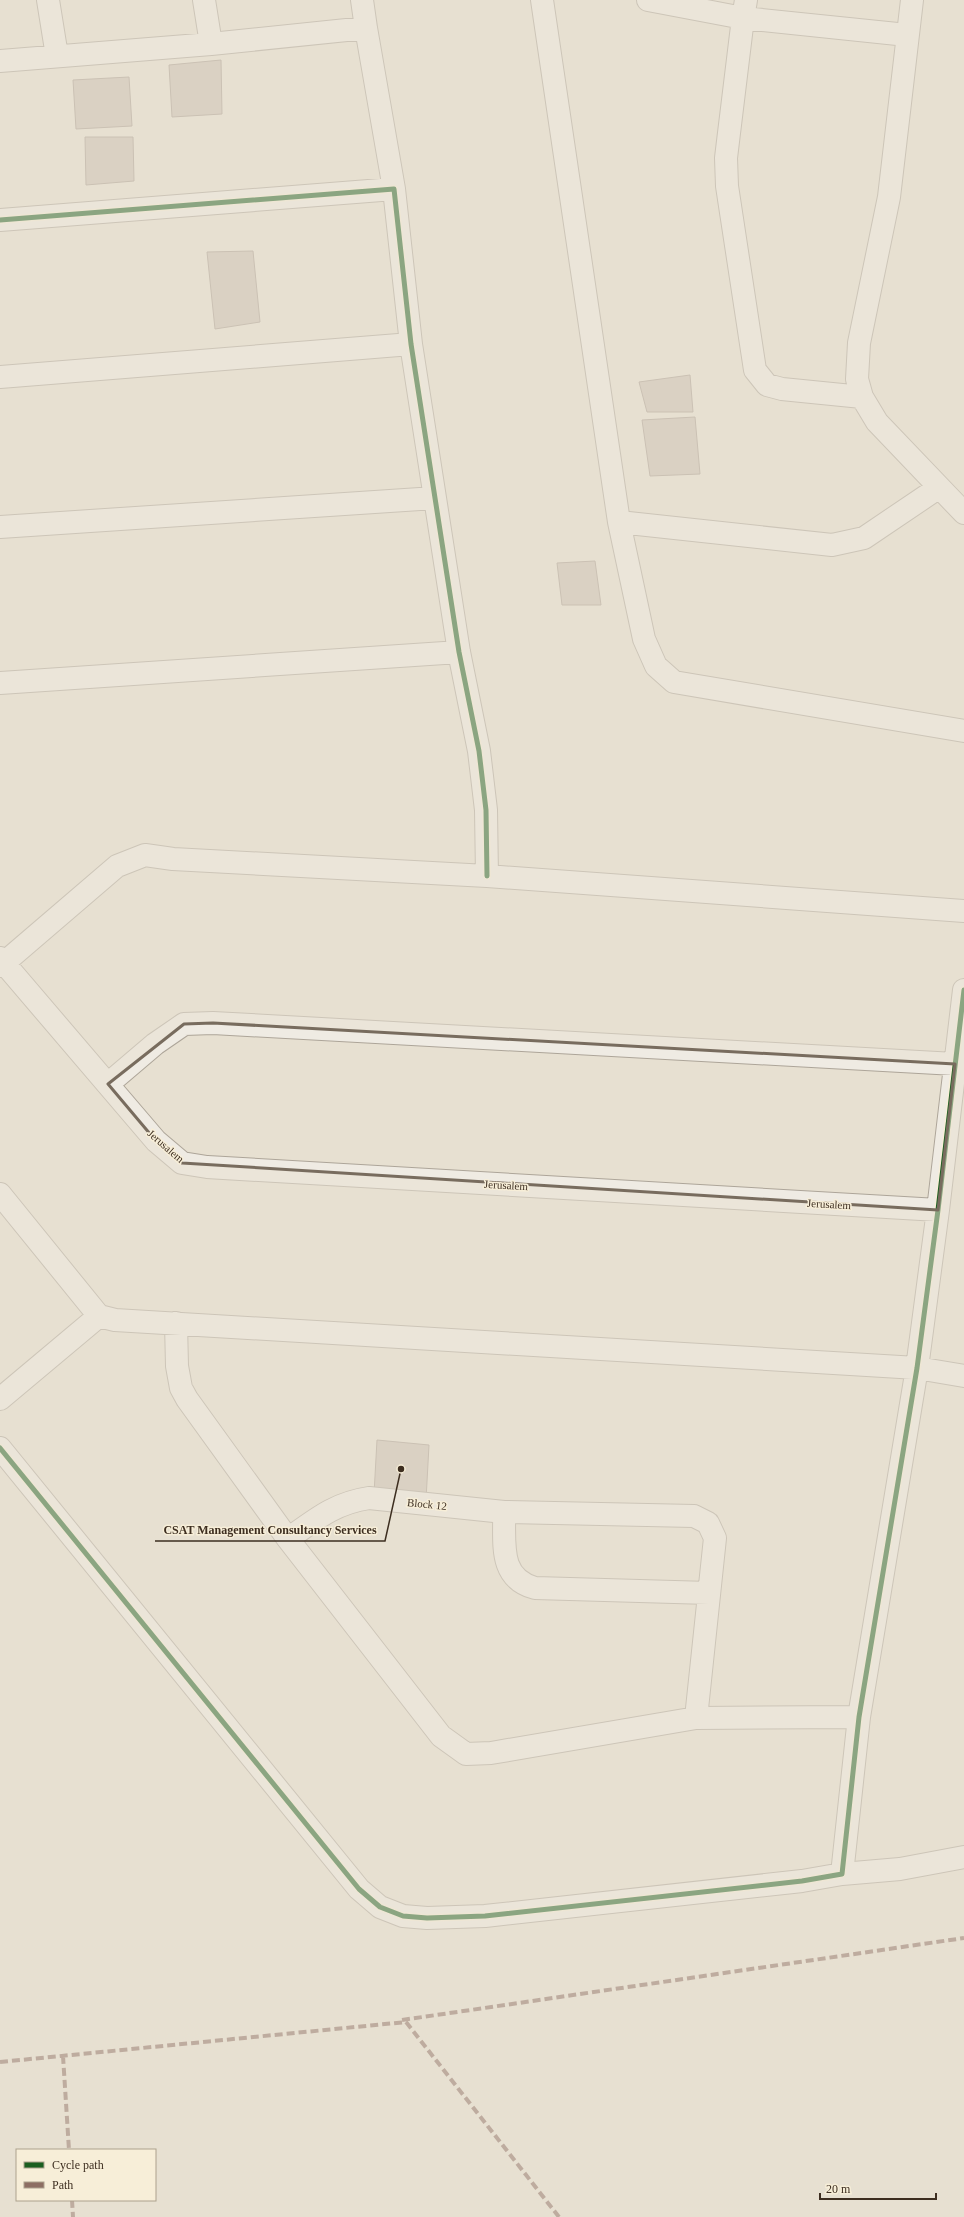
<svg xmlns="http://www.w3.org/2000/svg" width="964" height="2217" viewBox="0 0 964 2217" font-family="'Times New Roman',serif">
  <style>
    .building { fill: #cbbfb2; stroke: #a89c90 }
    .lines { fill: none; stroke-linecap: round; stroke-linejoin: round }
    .minor-casing { stroke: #ada599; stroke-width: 24 }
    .minor { stroke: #efebe3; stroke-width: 22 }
    .quiet { stroke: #8d6e63; stroke-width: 4; stroke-dasharray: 8 4; stroke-linecap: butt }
    .cycleway-casing { stroke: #f7eed8; stroke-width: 8 }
    .cycleway { stroke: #1b5e20; stroke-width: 5 }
    .marked { fill: none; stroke: #786c5e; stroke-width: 3; stroke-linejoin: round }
    .labels { text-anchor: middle; stroke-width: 3; stroke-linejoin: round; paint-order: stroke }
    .street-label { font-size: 11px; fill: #3d2e20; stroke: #f7eed8 }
    .leader { fill: none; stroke: #3d2e20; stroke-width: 1.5 }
    .callout-dot { fill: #3d2e20; stroke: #f7eed8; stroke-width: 1.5 }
    .callout-label { font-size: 12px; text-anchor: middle; font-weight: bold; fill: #3d2e20; stroke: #f7eed8; stroke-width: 3; stroke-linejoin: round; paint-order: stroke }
  </style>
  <rect width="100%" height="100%" fill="#e7e0d1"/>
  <path class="building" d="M221,60l1,54 -50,3 -3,-52z
    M129,77l3,49 -56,3 -3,-49z
    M85,137h48l1,44 -48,4z
    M253,251l7,71 -45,7 -8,-77z
    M690,375l3,37h-46l-8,-30z
    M695,417l5,57 -50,2 -8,-56z
    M595,561l6,44h-39l-5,-42z
    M377,1440l52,5 -3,55 -52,-6z"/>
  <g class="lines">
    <defs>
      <path id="minor" d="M48,0l9,56
        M204,0l7,44
        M362,0l4,28
        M542,0l77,522 25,117 12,27 18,16 290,49
        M648,0l95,18 -14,115 -3,25 1,28 28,184 12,15 15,4 80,8
        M746,0l-3,18 164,17
        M912,0l-23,197 -30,146 -2,36 5,18 15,25 87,91
        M0,61l211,-17 155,-16 28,161
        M0,220l394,-31 17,155 48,308 20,99 7,59 1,66
        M0,377l411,-33
        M619,522l213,23 32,-7 74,-50
        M0,527l435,-29
        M0,683l459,-31
        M0,958l4,5 113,-97 28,-11 28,4 314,17 477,35
        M0,966l4,-3 152,178 26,22 25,4 731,43
        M108,1084l47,-40 29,-20 29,-1 742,41
        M0,1194l99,122 16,4 802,48 47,8
        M176,1323l1,43 4,22 6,11 101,140 153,197 25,18 25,-1 205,-35 163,-1
        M0,1399l99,-83
        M0,1448l359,441 21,18 23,9 24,2 58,-2 317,-35 40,-7 17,-157 58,-349 21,-158 26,-220
        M504,1512c1,31 -6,66 31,76l174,5
        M288,1539c28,-20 47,-36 81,-41l135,14 190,4 14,7 7,15 -19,180
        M842,1874l58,-5 64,-12"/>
    </defs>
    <use href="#minor" class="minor-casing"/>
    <use href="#minor" class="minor"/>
    <path class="quiet" d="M402,2020l562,-82
      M63,2056l6,94
      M0,2062l406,-40 153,195
      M72,2200l1,17"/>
    <defs>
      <path id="cycleway" d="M0,220l394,-31 17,155 48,308 20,99 7,59 1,66
        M0,1448l359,441 21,18 23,9 24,2 58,-2 317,-35 40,-7 17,-157 58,-349 21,-158 26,-220"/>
    </defs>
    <use href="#cycleway" class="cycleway-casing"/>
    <use href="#cycleway" class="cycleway"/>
  </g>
  <path d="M0 0H964V2217H0ZM213,1023l742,41 -17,146 -756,-47 -26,-22 -48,-57 76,-60z" fill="#e7e0d1" fill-opacity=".55" fill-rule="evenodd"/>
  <path class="marked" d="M213,1023l742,41 -17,146 -756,-47 -26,-22 -48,-57 76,-60z"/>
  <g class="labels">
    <g class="street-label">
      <text transform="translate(166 1146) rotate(41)" y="4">Jerusalem</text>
      <text transform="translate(506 1185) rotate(3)" y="4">Jerusalem</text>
      <text transform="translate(829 1204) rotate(3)" y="4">Jerusalem</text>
      <text transform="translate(427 1504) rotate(6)" y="4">Block 12</text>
    </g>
  </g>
  <path class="leader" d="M401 1469L385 1541H155"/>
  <circle class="callout-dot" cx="401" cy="1469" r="4"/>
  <g class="callout-label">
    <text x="270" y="1534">CSAT Management Consultancy Services</text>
  </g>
  <rect x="16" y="2149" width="140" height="52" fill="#f7eed8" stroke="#ada18e"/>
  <rect x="24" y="2162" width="20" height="6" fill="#1b5e20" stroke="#ada18e"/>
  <text x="52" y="2169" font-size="12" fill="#3d2e20">Cycle path</text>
  <rect x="24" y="2182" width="20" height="6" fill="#8d6e63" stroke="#ada18e"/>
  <text x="52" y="2189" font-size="12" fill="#3d2e20">Path</text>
  <path d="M820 2193v6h116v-6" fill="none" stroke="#3d2e20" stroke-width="2"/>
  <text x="826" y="2193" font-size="12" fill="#3d2e20" stroke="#f7eed8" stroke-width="3" paint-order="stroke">20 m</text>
</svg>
